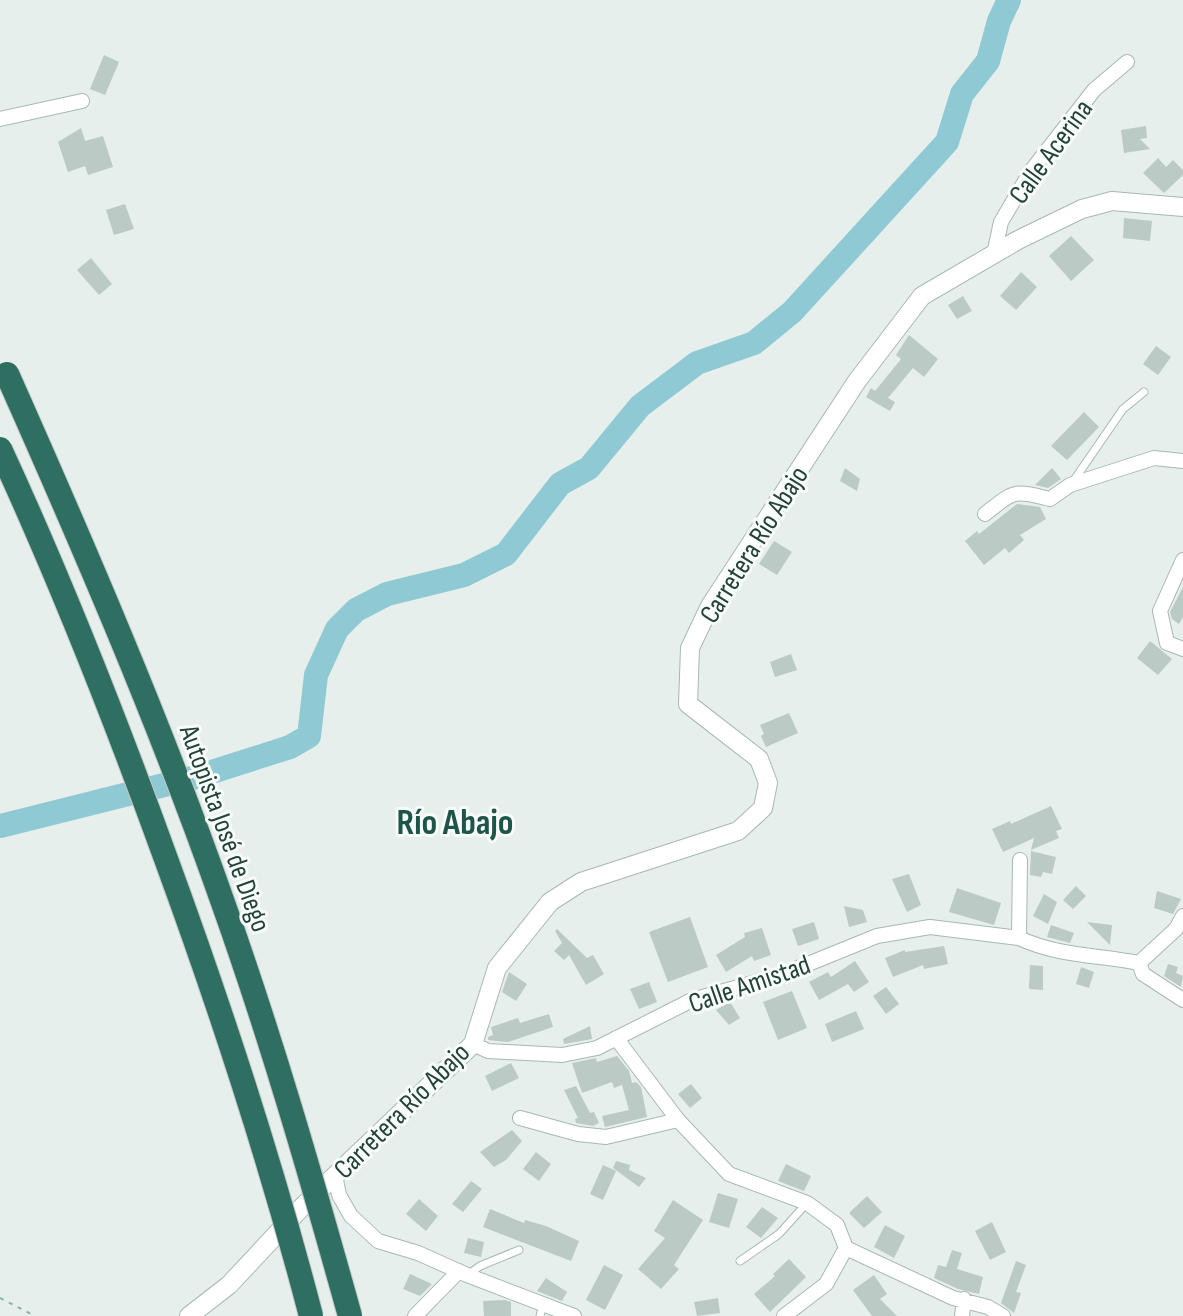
<svg xmlns="http://www.w3.org/2000/svg" width="1183" height="1316" viewBox="0 0 1183 1316" font-family="'Sofia Sans Condensed',sans-serif">
  <style>
    .lines { fill: none; stroke-linecap: round; stroke-linejoin: round }
    .river { stroke: #8ec9d4; stroke-width: 24 }
    .building { fill: #bbcac4 }
    .service-casing { stroke: #a8b8b2; stroke-width: 9 }
    .minor-casing { stroke: #a8b8b2; stroke-width: 16 }
    .tertiary-casing { stroke: #a8b8b2; stroke-width: 20 }
    .path { stroke: #86b3a5; stroke-width: 2; stroke-dasharray: 4 6; stroke-linecap: butt }
    .service { stroke: #fff; stroke-width: 7 }
    .minor { stroke: #fff; stroke-width: 14 }
    .tertiary { stroke: #fff; stroke-width: 18 }
    .motorway-bridge-casing { stroke: #c2cac8; stroke-width: 26; stroke-linecap: butt }
    .motorway-bridge { stroke: #2f6f62; stroke-width: 24 }
    .labels { text-anchor: middle; stroke-width: 6; stroke-linejoin: round; paint-order: stroke }
    .street-label { font-size: 28px; fill: #24423a; stroke: #f7fbf9 }
    .district-label { font-size: 36px; font-weight: bold; fill: #1f5548; stroke: #f7fbf9 }
  </style>
  <rect width="100%" height="100%" fill="#e6efeb"/>
  <g class="lines">
    <path class="river" d="M0,826l196,-49 94,-30 19,-11 7,-61 21,-46 19,-19 31,-16 77,-19 42,-21 54,-70 29,-16 51,-62 57,-43 57,-20 38,-31 155,-170 15,-48 26,-33 11,-40 10,-21"/>
  </g>
  <path class="building" d="M104,55l15,7 -14,33 -15,-6z
    M1146,126l1,12 -7,1 10,10 -26,4 -3,-23z
    M81,128l4,13 18,-5 10,31 -25,8 -3,-9 -17,6 -10,-30z
    M1158,158l8,9 7,-7 10,10v5l-19,18 -21,-20z
    M125,204l9,25 -20,6 -8,-25z
    M1124,218l28,3 -2,20 -27,-3z
    M1071,236l23,24 -23,21 -22,-25z
    M91,258l21,26 -13,11 -22,-25z
    M1021,272l16,15 -21,23 -16,-14z
    M963,296l9,15 -15,8 -9,-14z
    M909,335l29,24 -14,18 -11,-9 -25,30 7,4 -5,9 -24,-14 5,-9 4,3 26,-32 -5,-4z
    M1156,346l15,11 -13,18 -15,-11z
    M1084,412l15,15 -32,33 -16,-14z
    M845,468l15,11 -3,12 -17,-10z
    M1052,468l9,11 -13,9 -13,-3z
    M1017,504l23,3 6,12 -26,16 4,5 -15,13 -4,-5 -21,17 -19,-24 12,-10 2,3z
    M774,541l18,11 -15,23 -18,-11z
    M1183,587v30l-4,7 -7,-5 -2,-7z
    M1150,641l22,18 -14,16 -21,-17z
    M791,654l6,16 -22,7 -5,-15z
    M789,713l9,20 -32,14 -5,-11 3,-2 -4,-9z
    M1051,806l11,23 -6,2 3,7 -28,12 3,-12 -31,14 -11,-23 18,-8 1,3z
    M1031,851l25,6 -4,17 -9,-2 -2,5 -11,-2z
    M909,874l12,31 -14,7 -15,-33z
    M1076,886l10,10 -13,13 -10,-9z
    M957,888l44,15 -7,22 -45,-13z
    M1157,891l24,8 -8,15 -19,-6z
    M1044,894l13,8 -9,22 -15,-8z
    M844,906l19,4 4,12 -18,5z
    M690,917l18,50 -40,15 -19,-50z
    M814,922l5,17 -21,7 -6,-17z
    M1087,922l25,3 -2,20z
    M1051,925l23,8 -4,10 -23,-6z
    M762,928l9,27 -17,6 -2,-5 -26,16 -10,-17 29,-18 -1,-4z
    M557,929l30,29 6,-3 11,19 -18,11 -17,-30 -5,5 -10,-9 8,-8 -7,-12z
    M944,946l4,18 -24,5 -1,-4 -30,12 -8,-19 20,-8v2z
    M855,961l14,21 -15,10 -6,-8 -29,16 -10,-18 19,-10 3,5z
    M1168,964l10,3 -2,6 7,3 -2,11 -17,-11z
    M1030,965l13,1v24l-14,-1z
    M1081,967l13,5 -5,16 -13,-4z
    M509,972l18,12 -11,17 -14,-9z
    M649,982l8,20 -18,7 -9,-20z
    M886,987l13,17 -13,10 -13,-18z
    M792,991l15,37 -29,12 -15,-38z
    M730,1002l10,16 -11,7 -13,-15z
    M856,1011l8,18 -32,13 -7,-18z
    M549,1014l4,13 -45,15 -20,-2v-3l5,-2 -2,-8 27,-9 2,5z
    M590,1026l2,13 -28,5 -1,-5z
    M617,1056l12,15 3,12 4,-1 5,5 6,30 -42,10 -3,-11 27,-6 -7,-25 -8,3 -2,-6 -30,11 -10,-30 24,-5 1,4z
    M511,1063l8,15 -27,13 -7,-15z
    M691,1084l11,14 -12,10 -12,-14z
    M576,1086l14,27 4,-1 5,11 -6,3 -17,-3 -1,-4 3,-1 -14,-28z
    M512,1130l10,11 -16,19 -12,7 -14,-15z
    M536,1152l15,12 -12,17 -16,-12z
    M616,1161l14,4 -1,5 17,8 -7,9 -26,-19z
    M786,1164l25,12 -7,15 -26,-10z
    M603,1165l13,6 -13,29 -13,-6z
    M471,1181l11,8 -19,23 -11,-8z
    M718,1193l20,6 -9,29 -20,-6z
    M867,1196l15,16 -18,16 -15,-15z
    M419,1199l19,17 -12,15 -20,-17z
    M673,1200l30,20 -29,45 5,4 -18,20 -23,-20 27,-31 -11,-7z
    M762,1207l16,11 -17,20 -15,-11z
    M490,1209l34,14 1,-3 21,6 33,15 -8,20 -88,-34z
    M992,1222l14,30 -16,8 -15,-29z
    M885,1225l20,11 -11,22 -20,-11z
    M468,1238l16,4 -3,15 -17,-4z
    M952,1250l10,3 -5,16 26,8 -4,17 -21,-5 -24,-11 4,-13 8,2z
    M789,1259l17,18 -36,35 -16,-18 21,-18 -2,-2z
    M1016,1261l10,4 -10,27 5,1 -7,20 -13,-10z
    M604,1265l19,10 -18,35 -19,-10z
    M410,1274l22,10 -12,12 -17,-7z
    M874,1275l13,19 -7,5 17,17h-25l-19,-26z
    M546,1278l21,14 -5,9 -25,-10z
    M718,1298l2,15 -23,3 -3,-14z
    M505,1300l6,2v14h-27l-1,-15z"/>
  <g class="lines">
    <defs>
      <path id="service" d="M1072,483l51,-74 21,-17
        M740,1261l39,-27 28,-31
        M469,1274l11,-8 39,-16
        M540,1316l3,-12"/>
      <path id="minor" d="M0,119l82,-18
        M994,254l7,-32 30,-51 63,-81 33,-28
        M985,514c30,-24 28,-24 65,-15l20,-14 84,-27 29,3
        M1183,560l-23,51 7,32 16,6
        M1019,938l1,-78
        M1139,963l37,-34 7,-13
        M616,1038l62,82 51,54 78,29 30,22 9,23
        M473,1044l15,7 74,4 35,-7 95,-48 89,-25 96,-39 53,-9 89,11c38,18 80,17 120,25l4,11 40,26
        M520,1118l58,16 28,3 72,-17
        M335,1175l4,20 12,21 27,25 40,12 49,22 107,41
        M846,1248l107,50 35,9 15,9
        M415,1316l44,-45
        M784,1316l42,-32 20,-36
        M962,1316l2,-17"/>
      <path id="tertiary" d="M189,1316l40,-31 72,-77 172,-164 24,-76 53,-66 31,-20 157,-51 25,-23 5,-25 -9,-24 -71,-55 2,-56 20,-42 147,-225 65,-85 96,-56 64,-31 30,-8 71,6"/>
    </defs>
    <use href="#service" class="service-casing"/>
    <use href="#minor" class="minor-casing"/>
    <use href="#tertiary" class="tertiary-casing"/>
    <path class="path" d="M0,1298l35,18"/>
    <use href="#service" class="service"/>
    <use href="#minor" class="minor"/>
    <use href="#tertiary" class="tertiary"/>
    <defs>
      <path id="motorway-bridge" d="M7,374c77,173 152,347 215,526 49,137 89,276 128,416
        M0,449c62,134 116,272 166,410 55,150 105,303 145,457"/>
    </defs>
    <use href="#motorway-bridge" class="motorway-bridge-casing"/>
    <use href="#motorway-bridge" class="motorway-bridge"/>
  </g>
  <g class="labels">
    <g class="street-label">
      <text transform="translate(1050 151) rotate(-54)" y="10">Calle Acerina</text>
      <text transform="translate(753 544) rotate(-58)" y="10">Carretera Río Abajo</text>
      <text transform="translate(226 828) rotate(70)" y="10">Autopista José de Diego</text>
      <text transform="translate(749 983) rotate(-19)" y="10">Calle Amistad</text>
      <text transform="translate(401 1110) rotate(-45)" y="10">Carretera Río Abajo</text>
    </g>
    <g class="district-label">
      <text x="455" y="834">Río Abajo</text>
    </g>
  </g>
</svg>
